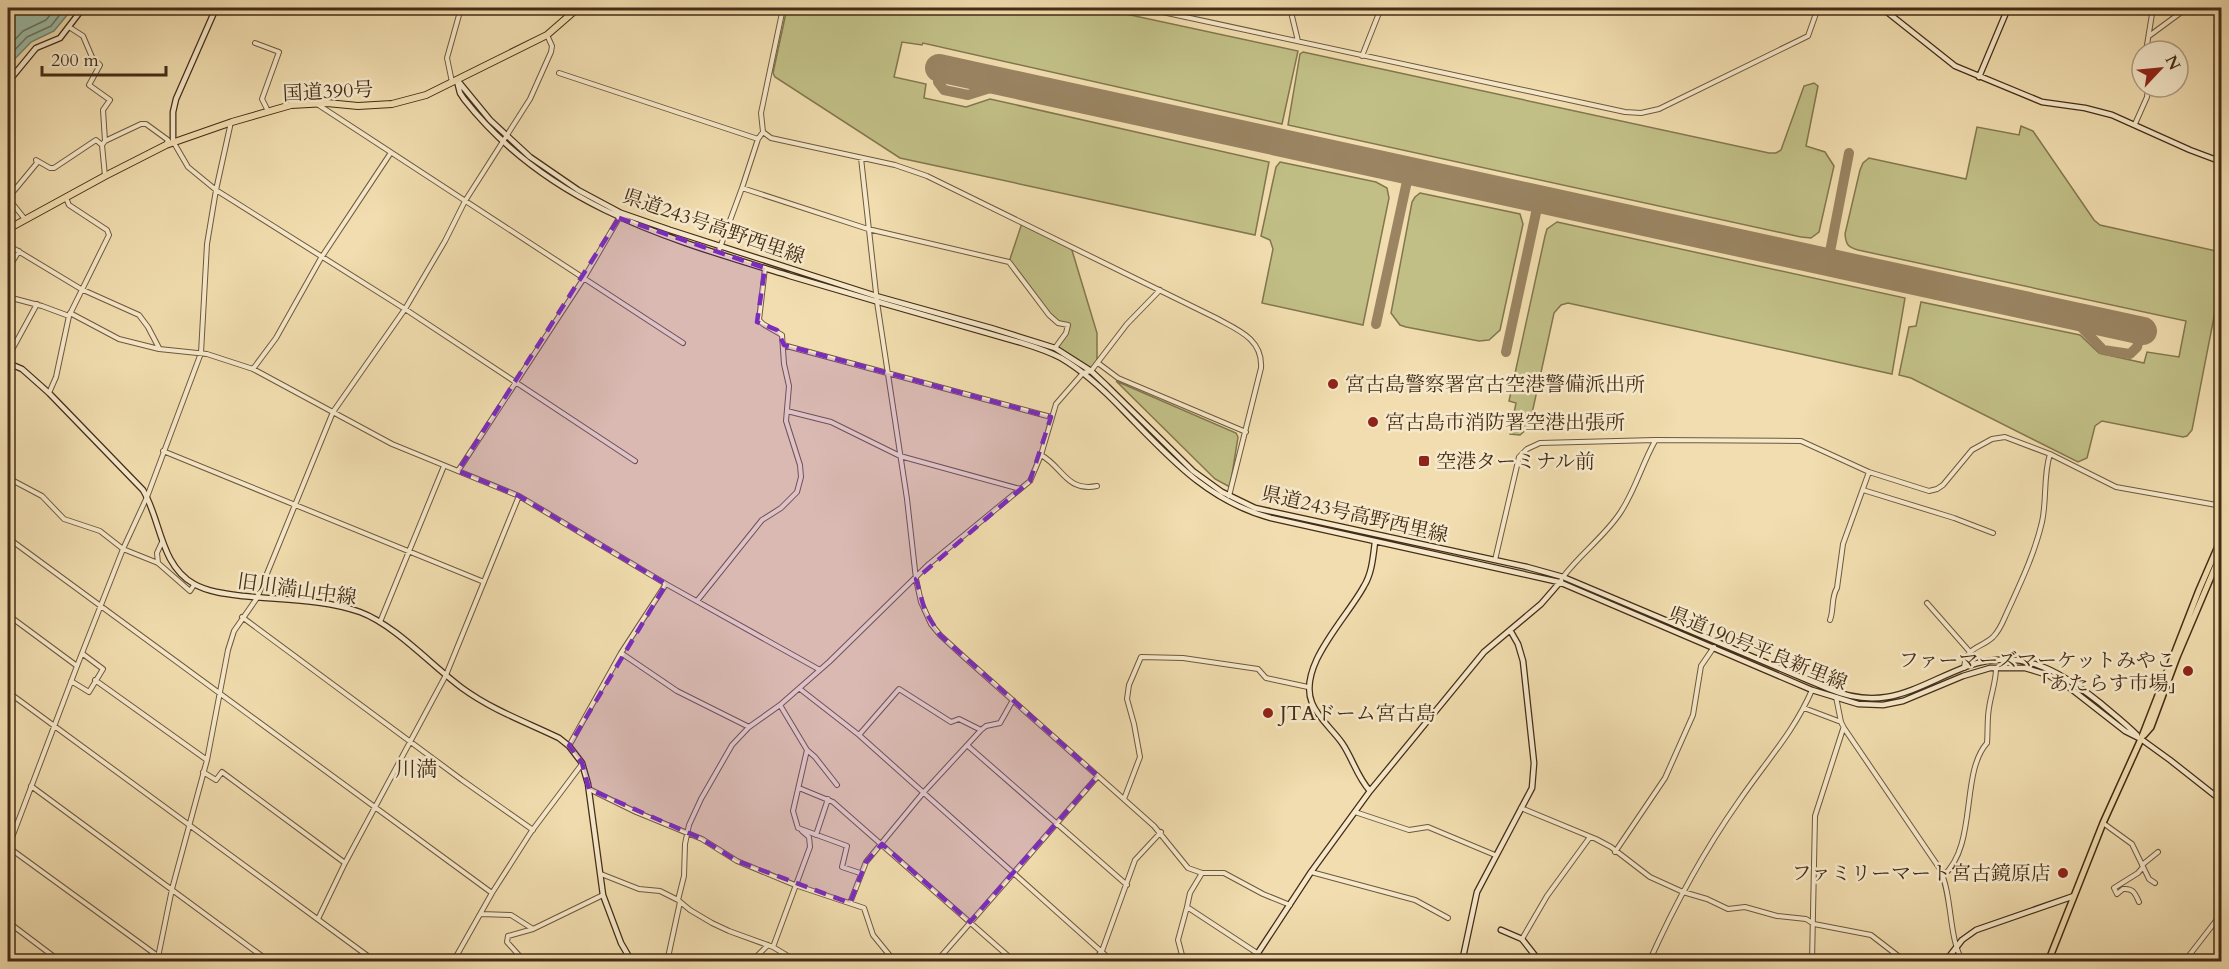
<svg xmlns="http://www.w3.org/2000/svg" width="2229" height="969" viewBox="0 0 2229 969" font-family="Cardo,'Noto Serif JP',serif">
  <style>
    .green { fill: #c1bf86; stroke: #82764e; stroke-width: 1.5 }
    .water { fill: #9bbca7; stroke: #78826d; stroke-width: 1.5 }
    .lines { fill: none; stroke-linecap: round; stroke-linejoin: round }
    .shore { stroke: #70745e; stroke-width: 1.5 }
    .taxiway { stroke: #9a8462; stroke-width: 10 }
    .runway { stroke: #9a8462; stroke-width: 28 }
    .street-casing { stroke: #6f583c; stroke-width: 6 }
    .secondary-casing { stroke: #442c16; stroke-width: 7 }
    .primary-casing { stroke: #442c16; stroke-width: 8 }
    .highway-casing { stroke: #442c16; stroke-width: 8 }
    .street { stroke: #f6e9cb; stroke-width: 4 }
    .secondary { stroke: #f6e9cb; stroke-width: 4.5 }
    .primary { stroke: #f1ddaf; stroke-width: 5 }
    .highway { stroke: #f1ddaf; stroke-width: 6 }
    .marked { fill: #7b2cbf; fill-opacity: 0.2; stroke: #7b2cbf; stroke-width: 4.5; stroke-dasharray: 12 8; stroke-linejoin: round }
    .poi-dot { fill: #8f2418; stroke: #f6e9cb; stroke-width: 2 }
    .labels { text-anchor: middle; stroke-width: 5; stroke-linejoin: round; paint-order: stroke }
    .street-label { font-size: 20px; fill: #442c16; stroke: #f6e9cb }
    .poi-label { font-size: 20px; fill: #442c16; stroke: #f6e9cb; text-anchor: start }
    .neighbourhood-label { font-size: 21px; fill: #442c16; stroke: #f6e9cb }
  </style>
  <rect width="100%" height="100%" fill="#f1ddaf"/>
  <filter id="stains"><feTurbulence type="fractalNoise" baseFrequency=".00333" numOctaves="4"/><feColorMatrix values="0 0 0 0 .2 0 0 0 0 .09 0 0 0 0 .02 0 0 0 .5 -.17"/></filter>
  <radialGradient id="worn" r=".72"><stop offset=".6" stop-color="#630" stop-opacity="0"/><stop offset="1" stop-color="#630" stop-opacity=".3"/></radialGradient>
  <path class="green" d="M787,8h311l200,43 -16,73 -359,-81 -1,2 -20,-3 -8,35 32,7 -2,14 42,9 24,-8 279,63 -14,73 -355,-77 -125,-81 -2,-4z
    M1303,52l466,101h7l5,-3 23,-64 10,-3 4,3 -12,60 19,6 9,14 -15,66 -8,6 -10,-1 -513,-112 12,-71z
    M2021,126l12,5 61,89 6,5 121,27v29l-29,149 -5,6 -4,1 -81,-16 -7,5 -8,32 -9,4 -167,-84 -12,-3 10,-48 7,-1 5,-24 159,33 19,18 45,10 3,-11 32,5 7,-36 -328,-71c-10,-3 -12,-5 -13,-16l15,-64 3,-7 6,-5 97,21 11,-52 42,8z
    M1280,162l96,20 11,6 2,10 -26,127 -101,-22 11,-54 -3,-9 -9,-4 15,-69z
    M1420,193l100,21 3,10 -23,106 -11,10 -10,1 -73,-14 -6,-2 -9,-12 21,-111 3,-5z
    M1557,222l348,76 -13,76 -324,-71 -7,2 -7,8 -25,114 -9,8 -10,-1 6,-31 -7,-2 36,-165 2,-7z
    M1022,223l49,24 26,86v30l-6,8 -36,-23 11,-15 1,-8 -9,-2 -9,-8 -40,-53z
    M1116,381l120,52 2,4 -8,50 -15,-8z"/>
  <path class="water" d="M8,8h65l-19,23 -23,11 -23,24z"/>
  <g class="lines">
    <path class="shore" d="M8,47l15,-16 23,-11 10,-12
      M8,57l19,-20 24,-11 14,-18"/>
    <path class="taxiway" d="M950,70l-10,4 -2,8 6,8 24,5 38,-12
      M1828,262l21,-109
      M2070,315l33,35 27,4 7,-7 2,-7 -7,-11
      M1376,324l33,-152
      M1506,352l33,-153"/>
    <path class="runway" d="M939,68l1204,263"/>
    <defs>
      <path id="street" d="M783,8l-22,105 2,19 8,6 124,27 32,11 289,142c22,12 47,21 45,50l-32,128
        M1144,8l481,104 16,1 18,-4 149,-73 10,-28
        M1290,8l8,33
        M69,27l14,9 9,21 8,8 -11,20 21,15 -7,10 2,31
        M2149,36l38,-28
        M255,43l24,9 -17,47 6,12
        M2146,51l7,-43
        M1362,56l19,-48
        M559,73l199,66
        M452,82l-5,-24 14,-50
        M317,104l366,239
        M2135,124l12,-27 1,-10
        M174,143l14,24 28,23 189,119 230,152
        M861,158l16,144 30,197 9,80 5,23 10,22 9,11 24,22 190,169 34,42 14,5h22l39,21 27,11
        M105,176l-3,-31 3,-4 36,-17h5l22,16 -2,5
        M742,188l126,41 141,33 40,53 9,8 10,2 -2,8 -11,15
        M8,198l29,-35 -1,-3 14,8h4l42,-28 6,5
        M8,198l16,20
        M8,245l73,44 58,26 9,12 11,21
        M718,253l24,-65 16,-49 5,-7
        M8,269l11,-18
        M8,297l34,9 27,10
        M70,313l49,26 40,10 48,5 46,15 139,75 127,52 147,88 154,86
        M783,345l268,72
        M8,357l29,-53
        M1098,363l20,15 128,54
        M253,369l23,-31 45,-80 69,-104
        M49,393l7,-16 13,-61 40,-81 -2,-5 -38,-25 -3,-7
        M787,411l44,11 69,34 120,33
        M163,451l321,131
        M1041,455c22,12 25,37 56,31
        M458,471l126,-193 35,-60
        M8,478l34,18 22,23 36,12 23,18 35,14 32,28 4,-6
        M1863,490l91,28 39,15
        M8,538l484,355
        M1495,560l24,-103 8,-8 13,-6 115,-3 146,1 68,31 60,19 8,-2 6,-4 29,-35 20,-11 13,-2 45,17 66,33 106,19
        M158,563l-1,-10 5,-11
        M1563,577c17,-23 41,-40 57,-64 15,-22 22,-49 35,-72
        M697,601l65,-81 19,-12 16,-16 4,-15 -1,-12 -14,-44 3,-35 -5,-22 -2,-29 -19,-11 -4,-4 6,-52
        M1927,603l43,49
        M8,615l69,51
        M242,617l220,163 71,50
        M1830,620c4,-10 1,-23 7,-32l6,-44 26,-72
        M380,622l64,-156
        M621,653l56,38 72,36
        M1964,668c2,-22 16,-19 29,-31 6,-6 9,-13 12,-20 14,-31 29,-61 37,-95 5,-22 1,-46 8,-68
        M95,680l112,80
        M71,681l18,11 14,-23 -20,-15
        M800,689l59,46 254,227
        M8,692l368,270
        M1836,697l5,25 3,6 96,141c13,29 8,68 23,93
        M780,705l27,45 8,7 22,28
        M1804,708l37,14
        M859,735l40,-46 52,33 8,-3 22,11
        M569,746l52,-93 45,-69
        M968,746l159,139
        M807,750l-14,61 5,17 49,18 -5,21 18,6
        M203,772l13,8 6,-8 123,91
        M31,786l239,176
        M799,788l34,14 182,160
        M589,789l47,23 66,27 35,22 58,24 69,23 9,27 22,27
        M1124,799l16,-42 -6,-33 -7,-25 2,-14 12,-28 42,1 75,11 8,9 42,9
        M1521,808l75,31 15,8 39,30 33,15 24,7 21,10 17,-2 32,9 29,3 8,5 57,11 35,27
        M1355,812l54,18 19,-3 67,28
        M8,822l7,4
        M2103,823l29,21 17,35 6,4
        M816,835l12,-36
        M8,847l158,115
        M8,848l69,-182 46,-117 24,-52 54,-144 6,-109 9,-54 15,-68
        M1615,852l50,-74 28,-63 8,-49 13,-19
        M2142,865l16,-13
        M1311,872l104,28 33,18
        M1202,873l-12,20 -3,14 70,46
        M601,874l38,15 21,2 18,9 12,10 22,13 17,8 44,16 25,15
        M1943,876c35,-31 17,-103 44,-133 1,-12 0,-24 2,-35 2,-14 7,-26 7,-40
        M678,900l6,-24 1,-32 4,-19 12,-26 31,-54 17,-18 31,-22 49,-43 100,-98 101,-83 11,-26 15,-51 27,-31 8,-2 36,-47 33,-34
        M2139,902c-4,-9 -6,-14 -16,-13l-6,5 -3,-6 24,-15 5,-6
        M850,903l16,-41 57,-69 58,-63 5,-4 14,-3 13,-23
        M481,914l30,1 22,14
        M318,919l27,-56 101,-188 73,-179
        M8,922l53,40
        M1522,939l25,-43 43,-59
        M773,947l37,-100 -1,-10 -7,-6
        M157,962l15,-73 35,-129 21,-110 6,-19 23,-33 76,-186 72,-103 40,-68 20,-40 65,-102 21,-47 1,-6 -5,-11
        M453,962l39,-69 39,-61 51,-68
        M525,962l-18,-20 1,-6 25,-7 70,-34
        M667,962l13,-60
        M751,962l17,-17
        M936,962l162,-186
        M1093,962l9,-11 33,-91 26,-28
        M1180,962l2,-7 -4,-15 9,-33
        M1649,962c25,-56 55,-111 90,-161 25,-37 55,-69 73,-111
        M1812,962l3,-146 28,-87
        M2184,962l38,-49"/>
      <path id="secondary" d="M1882,8l73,58 87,36 43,6 27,7 78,35 32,12
        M1979,77l29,-69
        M457,81l3,12 4,6c84,107 202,139 326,177 77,23 155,45 232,67 13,4 26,8 39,15 24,14 44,33 63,53 45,46 83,90 147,107l288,64 253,108 46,14 25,1 20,-4 60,-25 27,-8h35l10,3 13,4 22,13 55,43 16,8 29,21 52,41
        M458,81l32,39 40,37 48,33 43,23 49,17 206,66 115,32 64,20 36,23 16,15 86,85 29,21 33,16 272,59 36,10 266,112c58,24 88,-4 139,-23 53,-18 91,4 131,36 13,11 26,21 38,33
        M8,82l28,-34 24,-10 23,-30
        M173,143v-31l3,-13 40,-91
        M8,363l14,6 27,24 94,97c18,30 17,75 51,94 14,8 33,10 49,12 37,4 81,3 117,16 35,13 71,53 102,76 30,22 64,34 97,50l10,8 13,17 6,21 15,111 18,48 11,19
        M1370,791c-13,-14 -17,-32 -28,-48 -9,-13 -24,-25 -30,-40 -15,-37 35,-85 52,-117 8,-13 9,-29 11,-44
        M1501,930l21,9 18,23
        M1252,962l59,-90 59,-81 114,-139 57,-48 20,-23
        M1462,962l15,-70 55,-104 2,-25 -11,-102 -5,-17 -8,-14
        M1945,962l17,-22 14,-10 98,-34"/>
      <path id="primary" d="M2144,735l7,-8 26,-70 45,-106
        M2048,962l55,-139 38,-84 58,-149 23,-53"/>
      <path id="highway" d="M8,229l97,-53 61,-31 66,-23 59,-17 36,-2 31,3 34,-2 34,-9 121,-60 31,-27"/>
    </defs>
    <use href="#street" class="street-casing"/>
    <use href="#secondary" class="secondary-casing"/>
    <use href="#primary" class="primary-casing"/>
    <use href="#highway" class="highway-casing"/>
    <use href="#street" class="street"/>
    <use href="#secondary" class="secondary"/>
    <use href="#primary" class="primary"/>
    <use href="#highway" class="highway"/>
  </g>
  <path class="marked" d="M619,218l146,50 -8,54 20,8 7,15 267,72 -21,64 -114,98 9,32 15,24 158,141 -128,146 -88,-78 -16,18 -16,41 -113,-42 -35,-22 -113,-50 -7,-26 -13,-17 97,-162 -147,-88 -61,-25z"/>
  <g class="poi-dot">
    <circle cx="1333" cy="384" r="6"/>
    <circle cx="1373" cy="422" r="6"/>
    <rect x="1418" y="455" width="12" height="12" rx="3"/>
    <circle cx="2188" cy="671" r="6"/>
    <circle cx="1268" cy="713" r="6"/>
    <circle cx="2063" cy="873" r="6"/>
  </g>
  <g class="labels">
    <g class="street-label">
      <text transform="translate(328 91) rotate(-3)" y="7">国道390号</text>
      <text transform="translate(714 226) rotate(19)" y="7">県道243号高野西里線</text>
      <text transform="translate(1355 514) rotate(13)" y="7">県道243号高野西里線</text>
      <text transform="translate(297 589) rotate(8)" y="7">旧川満山中線</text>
      <text transform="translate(1758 648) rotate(22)" y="7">県道190号平良新里線</text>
    </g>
    <g class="poi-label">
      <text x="1345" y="391">宮古島警察署宮古空港警備派出所</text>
      <text x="1385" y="429">宮古島市消防署空港出張所</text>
      <text x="1436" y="468">空港ターミナル前</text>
      <text x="2176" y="667" text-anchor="end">ファーマーズマーケットみやこ<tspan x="2176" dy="23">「あたらす市場」</tspan></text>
      <text x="1280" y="720">JTAドーム宮古島</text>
      <text x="2051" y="880" text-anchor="end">ファミリーマート宮古鏡原店</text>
    </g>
    <g class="neighbourhood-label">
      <text x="416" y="776">川満</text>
    </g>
  </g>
  <rect width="2229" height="969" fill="none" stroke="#f1ddaf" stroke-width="30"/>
  <rect x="9" y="9" width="2211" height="951" fill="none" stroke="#442c16" stroke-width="3"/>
  <rect x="15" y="15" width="2199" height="939" fill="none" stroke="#442c16" stroke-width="1.5"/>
  <g transform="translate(2160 69) rotate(64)"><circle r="28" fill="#f6e9cb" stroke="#af9d83" stroke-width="1.5"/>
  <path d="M0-4.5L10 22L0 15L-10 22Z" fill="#8f2418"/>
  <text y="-9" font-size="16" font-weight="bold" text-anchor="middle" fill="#442c16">N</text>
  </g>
  <path d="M42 66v9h124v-9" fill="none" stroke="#442c16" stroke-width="3"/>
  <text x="51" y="66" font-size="18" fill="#442c16" stroke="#f6e9cb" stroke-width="4.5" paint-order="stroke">200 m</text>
  <rect width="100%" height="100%" filter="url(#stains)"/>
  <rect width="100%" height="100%" fill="url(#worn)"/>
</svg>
